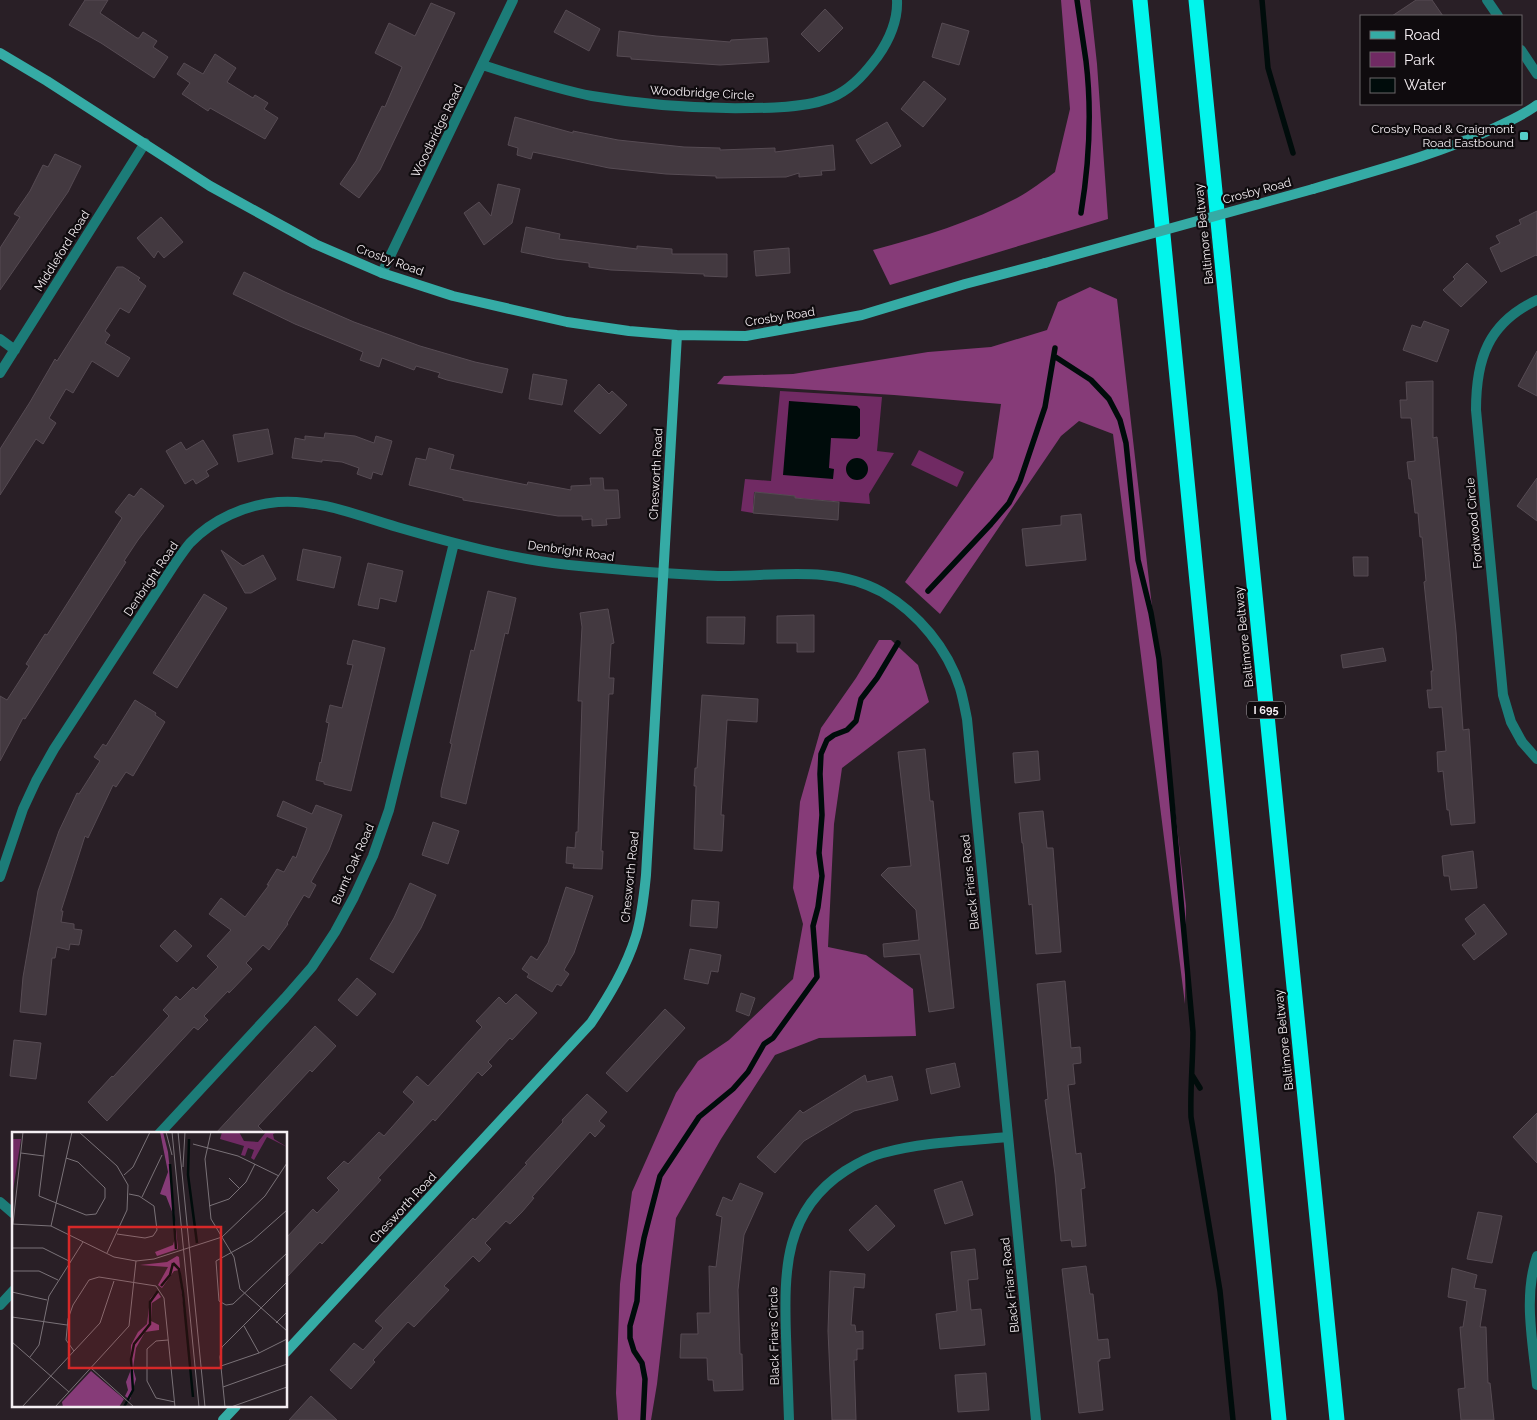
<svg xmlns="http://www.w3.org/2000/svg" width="1537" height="1420" viewBox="0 0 1537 1420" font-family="Raleway,sans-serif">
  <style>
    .green { fill: #702a63 }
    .forest { fill: #863b78 }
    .water { fill: #000c0b }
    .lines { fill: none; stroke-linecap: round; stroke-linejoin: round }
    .stream { stroke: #000c0b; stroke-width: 5.5 }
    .building { fill: #433940; stroke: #564b53 }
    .street { stroke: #1c7c78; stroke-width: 10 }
    .secondary { stroke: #35aba5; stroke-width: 10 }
    .highway { stroke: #02f5ec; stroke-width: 15 }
    .secondary-bridge { stroke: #35aba5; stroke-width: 10 }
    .poi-dot { fill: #54cdc6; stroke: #0f0b0e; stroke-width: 2 }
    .labels { text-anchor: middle; stroke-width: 4.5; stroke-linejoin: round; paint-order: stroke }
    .shield { fill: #0f0b0e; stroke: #afaaae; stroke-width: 1 }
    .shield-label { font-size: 11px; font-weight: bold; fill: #f4eef2 }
    .street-label { font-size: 12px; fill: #f4eef2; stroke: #0f0b0e }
    .poi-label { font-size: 12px; fill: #f4eef2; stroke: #0f0b0e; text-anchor: end }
    .inset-river { fill: none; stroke: #000c0b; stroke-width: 2.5 }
    .inset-road { fill: none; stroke: #7a7278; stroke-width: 1 }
    .view { fill: #d62828; fill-opacity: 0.15; stroke: #d62828; stroke-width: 2.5 }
    .inset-edge { fill: none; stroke: #f4eef2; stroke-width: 2.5 }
  </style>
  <rect width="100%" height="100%" fill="#291f26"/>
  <path class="green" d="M780,391l102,6 -5,54 17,2 -25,41 1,10 -75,-6 -1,-2 -40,-4 -1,21 -12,-2 4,-32 26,2z
    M919,450l45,22 -7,15 -46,-22z"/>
  <path class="forest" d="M1061,0h29l7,64 11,155 -218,66 -17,-35c49,-13 99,-28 144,-52 13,-7 26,-17 38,-26l15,-63z
    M1090,287l27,12 69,607 -1,98 -72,-570 -34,-13 -18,15 -121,178 -35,-32 88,-124 8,-54 -107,-9 -177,-11 7,-8 69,-2 135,-22 63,-5 56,-17 11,-28z
    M879,640h12l27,25 11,37 -87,66 -8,56 -6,123 38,8 47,34 3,47 -97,2 -44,17 -54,84 -45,79 -19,166 -6,36h-33l-2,-27 4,-109 12,-92 44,-99 22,-32 31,-21 64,-61 10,-55 -10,-36 7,-86 21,-74 35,-50z"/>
  <path class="water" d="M789,401l68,5 3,3v27l-3,3 -26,-1 -2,30 5,1 -1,10 -50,-4z
    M846 469a11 11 0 1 1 22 0a11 11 0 1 1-22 0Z"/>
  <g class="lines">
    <path class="stream" d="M1077,0c3,20 6,40 9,61 6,50 3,103 -5,152
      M1262,0l6,68 25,85
      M1054,356l37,24 18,19 11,21 6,23 12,117 13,53 8,46 34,373c0,29 -3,57 -2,85l29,174 13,129
      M928,591l63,-67 18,-21 11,-22 25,-74 10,-59
      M1192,1075l8,13
      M643,1420l2,-41 -3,-16 -8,-12 -4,-13v-12l7,-25 2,-36 5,-27 16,-62 39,-59 34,-28 15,-17 16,-28 9,-6 44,-61 -4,-51 5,-19 4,-31 -3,-23 3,-38 -2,-41 1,-20 6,-14 7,-5 13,-5 9,-9 5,-22 16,-21 21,-35"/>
  </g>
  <path class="building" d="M85,0h23l-8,13 37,25h2l4,-6 14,9 -4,6 15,10 -14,21 -53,-35 -32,-18z
    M1416,0h16l11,16h-51z
    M431,3l24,10 -75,157 -21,28 -19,-14 16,-23 26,-55 3,1 17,-40 -27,-14 14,-30 26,13z
    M825,9l18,19 -24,24 -18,-18z
    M566,10l34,19 -11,22 -35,-19z
    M942,23l27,8 -10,34 -27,-8z
    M619,31l37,5 74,6 1,-2 36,-2 2,24 -49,3 -89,-6v-2l-14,-1z
    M215,54l21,14 -9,14 26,16 2,-3 13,8 -4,6 14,9 -13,21 -55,-31 -2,3 -26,-17 8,-11 -13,-9 7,-11 19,11z
    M924,81l22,18 -23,28 -22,-18z
    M515,117l58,16v-2l45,9 66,7 36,1v2l55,-2v4l58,-7 2,25 -14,1 1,4 -23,2v-4l-13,4 -70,1v-2l-50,-2 -57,-6 -76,-16 -2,7 -14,-4 1,-7 -10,-3z
    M887,122l14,24 -30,18 -15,-24z
    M55,154l26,12 -13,26 -68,98v-42l20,-31 -6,-3 16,-23 13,-26 5,2z
    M498,184l22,5 -8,34 -28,22 -20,-32 15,-11 12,14z
    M1537,211v45l-1,-1 -35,17 -11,-24 10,-5 -4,-7 25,-12 -2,-4z
    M161,217l22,25 -19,16 -6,-7 -4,7 -17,-20z
    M526,227l34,7 -1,5 78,10v-3l35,3v5h55v23l-23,-1v-2l-93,-4 -22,-3v-4l-33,-4 -35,-7z
    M789,248l1,25 -34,3 -2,-25z
    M1467,263l20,19 -26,25 -18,-17 12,-11 -2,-2z
    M117,267h6l17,11 -2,2 8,6 -17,27 -9,-5 -15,23 5,4 -5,8 25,15 -12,19 -26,-16 -19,32 -7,-4 -17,29 7,5 -13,21 -7,-5 -36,56v-46l30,-47 25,-43 2,2z
    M244,272l41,20 69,30 66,24 55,16 33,7 -6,24 -55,-13 -9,-3 2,-4 -24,-7 -2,4 -32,-12 -3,9 -19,-7 3,-8 -68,-28 -62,-30z
    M1424,321l25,9 -12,32 -34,-12 9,-25 9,3z
    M1537,351v45l-19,-10z
    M533,374l34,6 -5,25 -33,-6z
    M1433,381v57l4,-1 19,195 7,98 6,-1 6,94 -24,2 -2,-15h-2l-4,-39 -5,1 -1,-20 9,-1 -4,-44 -13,1 -2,-18h5l-1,-19h2l-9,-89 2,-1 -4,-44h-2l-2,-24h-3l-4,-34h-2l-2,-17 8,-1 -4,-43h-10l-1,-18h7l-1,-18z
    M599,384l10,10 3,-3 15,14 -27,29 -26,-23z
    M268,429l5,25 -35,8 -5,-27z
    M325,433l30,3 19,7 2,-7 16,5 -10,34 -9,-3 -2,7 -14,-5 2,-6 -17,-6 -20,-2v2l-30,-4 3,-20 10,2v-4l19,2z
    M203,440l15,24 -12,7 3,5 -13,8 -3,-5 -8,5 -19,-33 15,-9 5,8z
    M429,448l25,7 -4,14 77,16 1,-3 43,8v-4l20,-1 -1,-7h13l1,12h14l2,28 -14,1 1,6 -15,1v-7l-10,1v-4h-24l-95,-16v-2l-54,-13 7,-27 10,2z
    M1537,478v43l-20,-15z
    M141,488l23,18 -26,34 -14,21 2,1 -101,157 -2,-1 -23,43v-65l7,4 22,-34 -3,-2 19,-30 2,1 75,-117 -7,-6 14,-18 5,3z
    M755,492l40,4v2l44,4 -1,18 -85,-7z
    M1081,514l5,46 -60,6 -4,-37 39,-4v-9z
    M303,549l38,8 -7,31 -37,-8z
    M221,550l22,16 20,-11 13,24 -25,14h-6z
    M1353,557h15v19h-14z
    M368,563l35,8 -7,31 -16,-4 -2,11 -20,-4z
    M488,591l28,7 -8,36 -3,-1 -39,171 -25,-7v-6l11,-47 -2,-1 13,-58 8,-35 3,1z
    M204,594l23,14 -50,80 -24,-15z
    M608,609l6,34 -3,1 -2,34h5l-1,16h-4l-8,157h2l-1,18 -29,-1 1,-4 -8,-1 1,-16 8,1 1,-16h2l4,-131h-4l4,-74 -2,-14z
    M814,615v37h-17v-9h-20v-27z
    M707,617h38l-1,27 -37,-1z
    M353,640l32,8 -34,143 -27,-7v-2l-8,-2 4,-18 1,1 8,-40 -3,-1 4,-17 12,3 11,-43 -6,-1z
    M1383,648l3,13 -43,7 -2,-13z
    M702,695l56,4 -1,23 -30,-2 -6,95h3l-2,36 -28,-2 2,-63h-2l1,-18h2z
    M135,700l21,13 -1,2 10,7 -32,54 -7,-4 -10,15 -3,-2 -25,53 -3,-2 -24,75h2l-2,11 13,2v5l8,1 -3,15 -9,-1 -1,6 -12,-3 -2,11h-3l-6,57 -26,-3 3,-35 15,-86 21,-60 18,-38 2,1 21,-33 -6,-4 9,-13 3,2z
    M925,749l5,52h3l21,207 -25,4 -9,-58 -36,3 -1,-13 36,-4 -3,-30 -35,-35 7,-7 23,-2 -13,-114z
    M1038,751l2,29 -25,3 -2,-30z
    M283,801l29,13 4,-9 26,10 -13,35 -18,32 5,3 -7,13 -5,-3 -17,28 1,1 -19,26 -6,-5 -17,18 6,6 -23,24 -1,-2 -24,25 4,4 -10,10 -4,-3 -87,94 -19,-19 24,-26 1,1 56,-61 -6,-6 13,-14 4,4 13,-13 3,3 22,-23 -11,-11 24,-26 -22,-16 12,-16 24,19 24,-32h-2l10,-16 7,3 9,-16 3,2 11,-30 -30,-12z
    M1043,811l4,37h6l8,104 -25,2 -4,-50 -3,1 -6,-62h-1l-3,-30z
    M433,822l26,9 -11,33 -26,-9z
    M1473,851l4,37 -26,2 -2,-14h-5l-2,-20z
    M410,883l26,12 -15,33 -28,45 -23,-14 24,-41z
    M566,887l27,9 -19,57 -10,17 5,4 -8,12 -4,-2 -5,8 -25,-15 2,-3 -7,-5 9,-13 6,4 11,-17z
    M692,900l27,2 -2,26 -27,-2z
    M1484,904l23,30 -33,26 -12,-15 14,-11 -11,-15z
    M175,930l17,16 -15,16 -17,-16z
    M690,949l31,6 -3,17 -7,-1 -3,13 -24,-5z
    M357,978l19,16 -19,22 -19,-16z
    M1065,981l6,67 9,-1 1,16 -8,1 2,20 -7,1 8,69 5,-1 4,35 -4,1 5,57 -14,1 -1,-7 -10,1 -6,-67 -10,-74 3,-1 -11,-115z
    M741,993l14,5 -6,18 -13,-5z
    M516,994l21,19 -25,27 -2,-2 -22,24 4,4 -10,10 -4,-4 -43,49 -2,-2 -55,59 3,2 -59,64 -2,-2 -34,36v-40l27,-29 4,4 22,-23 -12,-12 17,-17 4,3 31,-32 5,4 30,-34 -11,-10 14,-16 11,10 54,-59 -6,-6 23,-24 7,7z
    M665,1009l20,19 -58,64 -21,-19z
    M315,1026l21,20 -24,26 -2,-2 -52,56 8,8h-51z
    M14,1040l27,3 -5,36 -26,-3z
    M955,1063l5,24 -29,7 -5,-25z
    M865,1075l2,7 25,-6 6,24 -44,11 -50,30 -29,32 -18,-16 43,-47 3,3z
    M587,1094l20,18 -8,9 6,5 -10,11 -5,-5 -58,65 2,1 -12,14 -12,12 -4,-3 -21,22 6,6 -12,13 -6,-6 -29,30 5,4 -35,37 -6,-5 -35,38 2,2 -24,27 -21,-19 24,-27 9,7 20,-22 -8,-7 98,-103 2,2 52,-56 -2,-1 38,-41 -1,-2z
    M1537,1113v50l-24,-26z
    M962,1181l11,34 -28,9 -11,-34z
    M740,1183l23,10 -19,42 -6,55 2,64h2l1,36 -29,1 -1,-11h-5l-1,-22h-27l1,-24h17l-1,-21h13l-1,-47 7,1 6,-50 -6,-2 7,-18 9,4z
    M876,1205l19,21 -27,25 -19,-21z
    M1478,1212l24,4 -10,47 -25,-4z
    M975,1249l3,30 -10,1 3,30 10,-1 4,36 -45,4 -4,-35 21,-3 -6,-59z
    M1086,1266l4,28h3l5,46 10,-1 2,19 -10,1v2h-2l5,49 -24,3 -17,-144z
    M1452,1268l25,7 -3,13 12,2 -6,37h6l2,56h2l4,37h-33l-3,-31 7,-1 -5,-61h3l4,-26 -19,-4z
    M830,1271l35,3 -1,14 -10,-1 -3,38h4l1,7 7,-1v18h-6v11h-3l2,60h-24l-4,-89z
    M986,1373l3,37 -31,2 -3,-37z
    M311,1396l26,24h-48z"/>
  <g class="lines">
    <path class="street" d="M1487,0l11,16
      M1521,50l16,24
      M482,65c36,11 73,24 110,31 53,9 106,13 159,12 26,0 63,-1 86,-13 17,-9 29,-23 41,-39 11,-16 20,-35 19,-56
      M382,273l131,-273
      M1537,300c-49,23 -61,59 -61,110l27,285 8,27 11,20 15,17
      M0,339l15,11
      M0,373l145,-230
      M0,877l23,-68 13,-28 18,-32 120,-184c5,-7 10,-15 16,-22 23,-24 55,-38 88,-41 41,-3 81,14 119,25 55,16 115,32 172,38 50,5 99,9 149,11 54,1 114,-12 164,16 36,21 66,57 78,96 3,10 5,21 7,31l69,701
      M159,1134l126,-136 27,-31 23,-35 19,-35 19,-41 16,-46 65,-267
      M0,1202l14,12
      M1537,1256c-14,41 -4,86 0,129
      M0,1305l14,-15
      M789,1420c-1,-28 -2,-56 -3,-84 -2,-66 -2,-125 59,-165 11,-7 25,-15 38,-18 40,-11 83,-12 125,-16"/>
    <path class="secondary" d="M0,53l47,28 163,105 105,58 67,29 71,23 114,26 62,9 48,4 69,1 116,-21 103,-31 80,-21
      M1313,189c60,-18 120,-33 177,-59 16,-7 32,-14 47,-25
      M286,1352l305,-329c18,-27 35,-55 45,-87 6,-20 8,-41 10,-61l31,-540
      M223,1420l13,-14"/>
    <path class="highway" d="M1140,0l139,1420
      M1196,0l141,1420"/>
    <path class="secondary-bridge" d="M1045,263l268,-74"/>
  </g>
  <rect class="poi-dot" x="1519" y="131" width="10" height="10" rx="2.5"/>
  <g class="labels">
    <rect class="shield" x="1247" y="701.5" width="38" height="17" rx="4"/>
    <g class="shield-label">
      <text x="1266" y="714">I 695</text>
    </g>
    <g class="street-label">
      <text transform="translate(702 93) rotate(3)" y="4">Woodbridge Circle</text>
      <text transform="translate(437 131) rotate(-64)" y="4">Woodbridge Road</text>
      <text transform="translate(1257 191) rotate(-15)" y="4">Crosby Road</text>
      <text transform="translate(1204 234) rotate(-96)" y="4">Baltimore Beltway</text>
      <text transform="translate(62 251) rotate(-58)" y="4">Middleford Road</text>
      <text transform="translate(390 260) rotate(20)" y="4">Crosby Road</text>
      <text transform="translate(780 317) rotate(-9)" y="4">Crosby Road</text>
      <text transform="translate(656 474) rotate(-87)" y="4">Chesworth Road</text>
      <text transform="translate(1474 523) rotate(-95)" y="4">Fordwood Circle</text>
      <text transform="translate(571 551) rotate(8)" y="4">Denbright Road</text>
      <text transform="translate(151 579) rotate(-56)" y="4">Denbright Road</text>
      <text transform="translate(1244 637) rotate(-96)" y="4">Baltimore Beltway</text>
      <text transform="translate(353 864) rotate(-66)" y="4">Burnt Oak Road</text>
      <text transform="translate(630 877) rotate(-84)" y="4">Chesworth Road</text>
      <text transform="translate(970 882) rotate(-96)" y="4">Black Friars Road</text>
      <text transform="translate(1284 1040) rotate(-96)" y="4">Baltimore Beltway</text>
      <text transform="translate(403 1208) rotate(-47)" y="4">Chesworth Road</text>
      <text transform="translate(1010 1285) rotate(-96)" y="4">Black Friars Road</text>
      <text transform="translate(774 1336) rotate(-91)" y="4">Black Friars Circle</text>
    </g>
    <g class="poi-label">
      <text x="1514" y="133">Crosby Road &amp; Craigmont<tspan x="1514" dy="14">Road Eastbound</tspan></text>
    </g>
  </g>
  <g transform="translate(12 1132)">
    <rect width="275" height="275" fill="#291f26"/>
    <path d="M210,0h17l5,9 14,1 8,-10h11l-4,2 1,5 13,8 -20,-10 -13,23 -3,-2 3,-8 -6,-2 -3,8 -4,-1 3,-9 -24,-7zM0,7h9l-9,58z" fill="#702a63"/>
    <path d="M148,0h3l5,20 10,97 -21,7 -2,-4 18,-7 2,-7 -2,-24 -7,-18 -6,-2 8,-22zM165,124l2,1 7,70 -7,-57 -5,1 -12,17 -4,-3 10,-18 -28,-2 27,-3zM145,159l4,6 -9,6 -1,18 8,4v5l-14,2 -9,16 -3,20 3,11 -6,21 -5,-4 3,-6 -2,-8 4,-10 1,-27 7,-13 9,-8 3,-25zM79,239l33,28 -5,8h-56l-1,-5z" fill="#863b78"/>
    <path class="inset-river" d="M177,7l-1,36 9,68M158,32l6,85M161,131l6,6 4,24 10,104M149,154l9,-11 3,-12M112,275l9,-17 -2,-31 3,-15 16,-20v-22l8,-11"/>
    <path class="inset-road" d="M35,0l-8,64 47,19 10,-1 9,-16v-10l-27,-26 -12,-4M67,0l38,34 11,19 -1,25 -20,43M154,0l6,23M160,0l27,275M166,0l27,275M199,0l-6,27 6,60 23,38 6,32 47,42M181,12l45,12 41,20M9,21l23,3M171,35l2,-35M112,43l9,-8 17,-35M217,46l11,11M130,65l20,-42M197,74l20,-7 17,-17 9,-18M275,78l-35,31 -36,20 3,40 7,4 7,-1 54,-51M0,92l39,2 63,31 22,4 18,-2 68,-22 43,-41 22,-33M1,92l10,-92M39,94l21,-94M105,102l28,4 8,-2 4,-6 -3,-24 -15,-10 -10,-2M0,116h31l28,14M0,139h27l19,9M0,160l35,8M0,185l55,8M264,191l11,-11M232,194l15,27M156,208l-12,1 -9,8v32l9,17 19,4M0,210l57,50M62,219l-8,-11 2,-21 5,-14 16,-25 10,-3 57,9 8,12 11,109M18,225l9,-12 10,-49 34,-54M209,234l38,-13 28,-14M79,236l43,39M211,255l64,-23M10,275l78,-84 14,-42M43,275l74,-81 7,-65M213,275l-5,-50 2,-10 65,-65M219,275l56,-20"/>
    <path class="view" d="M57,95h152v141h-152z"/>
    <rect width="275" height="275" class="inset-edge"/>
  </g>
  <rect x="1360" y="15" width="162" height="90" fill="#0f0b0e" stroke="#6b6669"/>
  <rect x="1370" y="31" width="25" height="8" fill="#35aba5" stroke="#6b6669"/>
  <text x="1404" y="40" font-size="15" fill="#f4eef2">Road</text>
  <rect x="1370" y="52" width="25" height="15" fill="#702a63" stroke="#6b6669"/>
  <text x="1404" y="65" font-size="15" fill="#f4eef2">Park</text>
  <rect x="1370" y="78" width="25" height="15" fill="#000c0b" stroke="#6b6669"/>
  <text x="1404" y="90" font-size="15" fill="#f4eef2">Water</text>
</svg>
